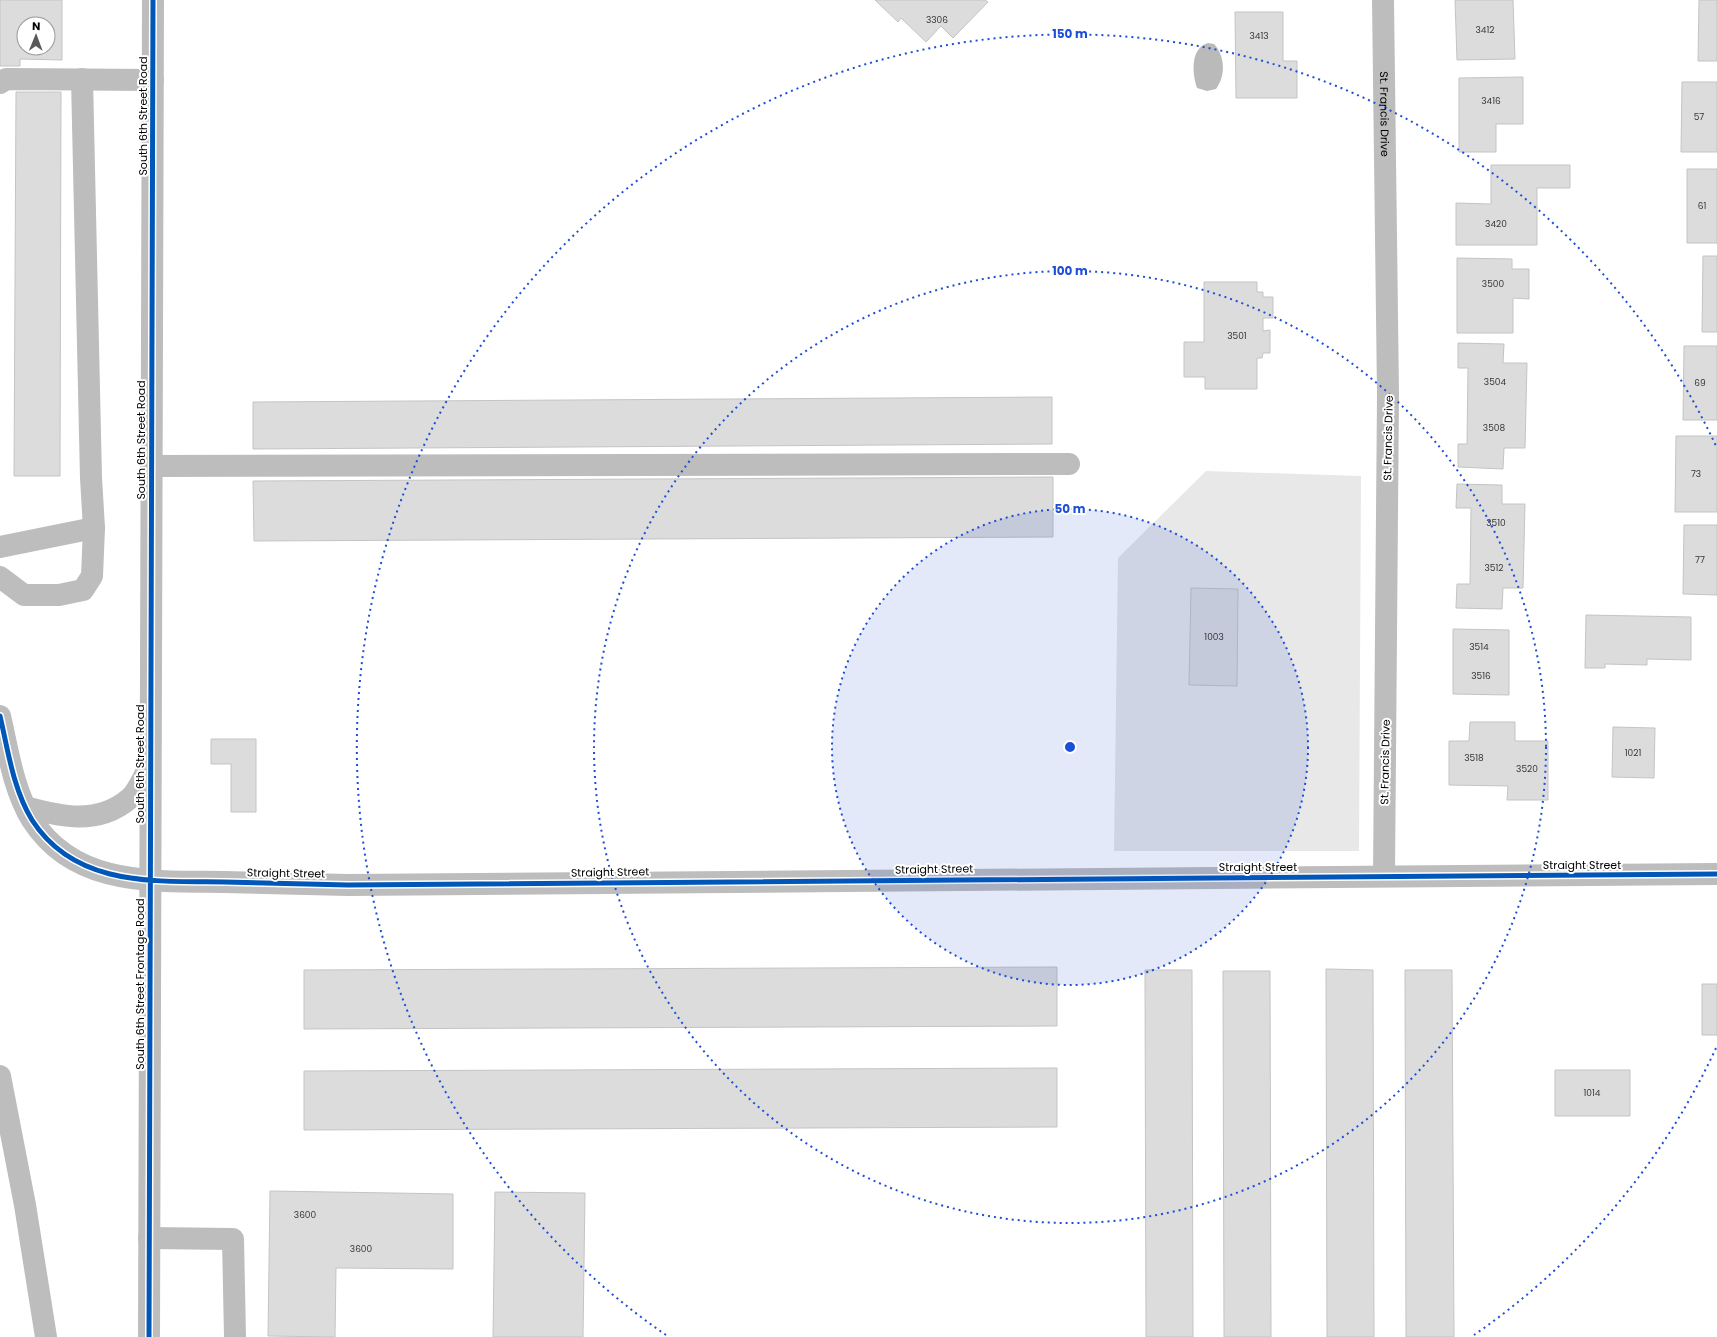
<svg xmlns="http://www.w3.org/2000/svg" width="1717" height="1337" viewBox="0 0 1717 1337" font-family="Poppins,sans-serif">
  <style>
    .green { fill: #e8e8e8 }
    .water { fill: #bababa }
    .building { fill: #dcdcdc; stroke: #c4c4c4; fill-rule: evenodd }
    .lines { fill: none; stroke-linecap: round; stroke-linejoin: round }
    .minor { stroke: #bdbdbd; stroke-width: 22 }
    .major { stroke: #bdbdbd; stroke-width: 22 }
    .cycleway-casing { stroke: #fff; stroke-width: 8 }
    .cycleway { stroke: #0057b8; stroke-width: 5 }
    .ring { fill: none; stroke: #1d4ed8; stroke-width: 2; stroke-dasharray: 2 4 }
    .labels { text-anchor: middle; stroke-width: 4; stroke-linejoin: round; paint-order: stroke }
    .number-label { font-size: 9px; fill: #373737 }
    .street-label { font-size: 11px; fill: #000; stroke: #fff }
    .centre { fill: #1d4ed8; stroke: #fff; stroke-width: 2 }
    .ring-label { font-size: 12px; text-anchor: middle; font-weight: bold; fill: #1d4ed8; stroke: #fff; stroke-width: 4; stroke-linejoin: round; paint-order: stroke }
  </style>
  <rect width="100%" height="100%" fill="#fff"/>
  <path class="green" d="M1206,471l155,5 -2,375h-245l4,-293z"/>
  <path class="water" d="M1208,43l6,1c11,12 12,31 2,45l-9,2 -10,-3c-5,-14 -7,-40 11,-45z"/>
  <path class="building" d="M0,0h62v60l-42,-1v7h-20zM24,24h24v24h-24z
    M875,0h110l3,2 -35,36 -12,-12 -15,16 -25,-24 -3,4z
    M1455,0h58l2,59 -58,1z
    M1699,0h18v61h-19z
    M1235,12h48v49h14v37h-61z
    M1523,77v47h-27v28h-37v-74z
    M1682,82h35v70h-36z
    M16,92h45l-1,384h-46z
    M1491,165h79v23h-33v57h-81v-42l35,1z
    M1687,169h30v74h-30z
    M1703,256h14v76h-15z
    M1457,258l55,1v10h17v30l-16,-1v35h-56z
    M1204,282h53v10h6v5h10v21h-10v13l7,-1v23h-7l-1,5h-5v31h-52v-12h-21v-35h20z
    M1458,343l46,1 -1,19h24l-2,85h-21l-1,21 -45,-2v-23h9l1,-76h-10z
    M1684,346h33v74h-34z
    M1052,397v47l-799,5v-47z
    M1676,436h41v76h-42z
    M1053,477v60l-799,4 -1,-60z
    M1457,484l45,1v19h23l-2,84h-20l-1,21 -46,-1 1,-24h13l1,-76h-15z
    M1684,525h33v70l-34,-1z
    M1191,588l47,1 -1,97 -48,-1z
    M1586,615l105,2v43l-44,-1v6l-42,-1v4h-20z
    M1453,629l56,1v65l-56,-1z
    M1470,722h45v19h33v59h-41l1,-14 -59,-1v-44h20z
    M1613,727l42,1 -1,50 -42,-1z
    M211,739h45v73h-25v-48h-20z
    M1057,967v59l-753,3v-59z
    M1326,969l47,1 1,367h-47z
    M1145,970h47l1,367h-47z
    M1405,970h47l2,367h-48z
    M1223,971h47l1,366h-47z
    M1702,984h15v51h-15z
    M1057,1068v59l-753,3v-59z
    M1555,1070h75v46h-75z
    M270,1191l183,3v75l-117,-1 -1,69 -67,-1z
    M495,1192l90,1 -2,144h-90z"/>
  <g class="lines">
    <g class="minor">
      <path id="s1" d="M1383,0l5,394 -4,481"/>
      <path d="M0,83l6,-4 147,1"/>
      <path d="M151,466l918,-2"/>
      <path d="M0,547l94,-19"/>
      <path d="M0,577l24,18h35l24,-5 9,-14 2,-48 -3,-50 -9,-399"/>
      <path d="M0,716c8,34 13,73 32,104 43,67 122,61 192,62 41,1 82,2 124,3l1369,-11"/>
      <path d="M26,807c35,10 72,18 103,-8 9,-7 15,-24 21,-34"/>
      <path d="M149,1238l84,1 2,98"/>
      <path d="M149,1337l4,-1337"/>
    </g>
    <path class="major" d="M0,1076l25,129 21,132"/>
    <defs>
      <path id="cycleway" d="M0,716c8,34 13,73 32,104 43,67 122,61 192,62 41,1 82,2 124,3l1369,-11
        M149,1337l4,-1337"/>
    </defs>
    <use href="#cycleway" class="cycleway-casing"/>
    <use href="#cycleway" class="cycleway"/>
  </g>
  <circle cx="1070" cy="747" r="238" fill="#1d4ed8" fill-opacity=".12"/>
  <g class="ring">
    <circle cx="1070" cy="747" r="238"/>
    <circle cx="1070" cy="747" r="476"/>
    <path d="M1716 1048A713 713 0 0 1 1474 1335M666 1335A713 713 0 1 1 1716 446"/>
  </g>
  <g class="labels">
    <g class="number-label">
      <text x="937" y="23">3306</text>
      <text x="1485" y="33">3412</text>
      <text x="1259" y="39">3413</text>
      <text x="1491" y="104">3416</text>
      <text x="1699" y="120">57</text>
      <text x="1702" y="209">61</text>
      <text x="1496" y="227">3420</text>
      <text x="1493" y="287">3500</text>
      <text x="1237" y="339">3501</text>
      <text x="1495" y="385">3504</text>
      <text x="1700" y="386">69</text>
      <text x="1494" y="431">3508</text>
      <text x="1696" y="477">73</text>
      <text x="1496" y="526">3510</text>
      <text x="1700" y="563">77</text>
      <text x="1494" y="571">3512</text>
      <text x="1214" y="640">1003</text>
      <text x="1479" y="650">3514</text>
      <text x="1481" y="679">3516</text>
      <text x="1633" y="756">1021</text>
      <text x="1474" y="761">3518</text>
      <text x="1527" y="772">3520</text>
      <text x="1592" y="1096">1014</text>
      <text x="305" y="1218">3600</text>
      <text x="361" y="1252">3600</text>
    </g>
    <g class="street-label">
      <text dy="4" stroke="none"><textPath href="#s1" startOffset="114">St. Francis Drive</textPath></text>
      <text transform="translate(143 116) rotate(-90)" y="4">South 6th Street Road</text>
      <text transform="translate(1388 438) rotate(-89)" y="4">St. Francis Drive</text>
      <text transform="translate(141 440) rotate(-90)" y="4">South 6th Street Road</text>
      <text transform="translate(1385 762) rotate(-89)" y="4">St. Francis Drive</text>
      <text transform="translate(140 764) rotate(-90)" y="4">South 6th Street Road</text>
      <text x="1582" y="869">Straight Street</text>
      <text x="1258" y="871">Straight Street</text>
      <text transform="translate(934 869) rotate(-1)" y="4">Straight Street</text>
      <text transform="translate(610 872) rotate(-1)" y="4">Straight Street</text>
      <text transform="translate(286 873) rotate(1)" y="4">Straight Street</text>
      <text transform="translate(140 984) rotate(-90)" y="4">South 6th Street Frontage Road</text>
    </g>
  </g>
  <circle cx="1070" cy="747" r="6" class="centre"/>
  <g class="ring-label">
    <text x="1070" y="38">150 m</text>
    <text x="1070" y="275">100 m</text>
    <text x="1070" y="513">50 m</text>
  </g>
  <g transform="translate(36 36) rotate(1)"><circle r="19" fill="#ffffff" stroke="#999999"/>
  <path d="M0-3L7 15L0 10L-7 15Z" fill="#595959"/>
  <text y="-6" font-size="11" font-weight="bold" text-anchor="middle" fill="#000000">N</text>
  </g>
</svg>
